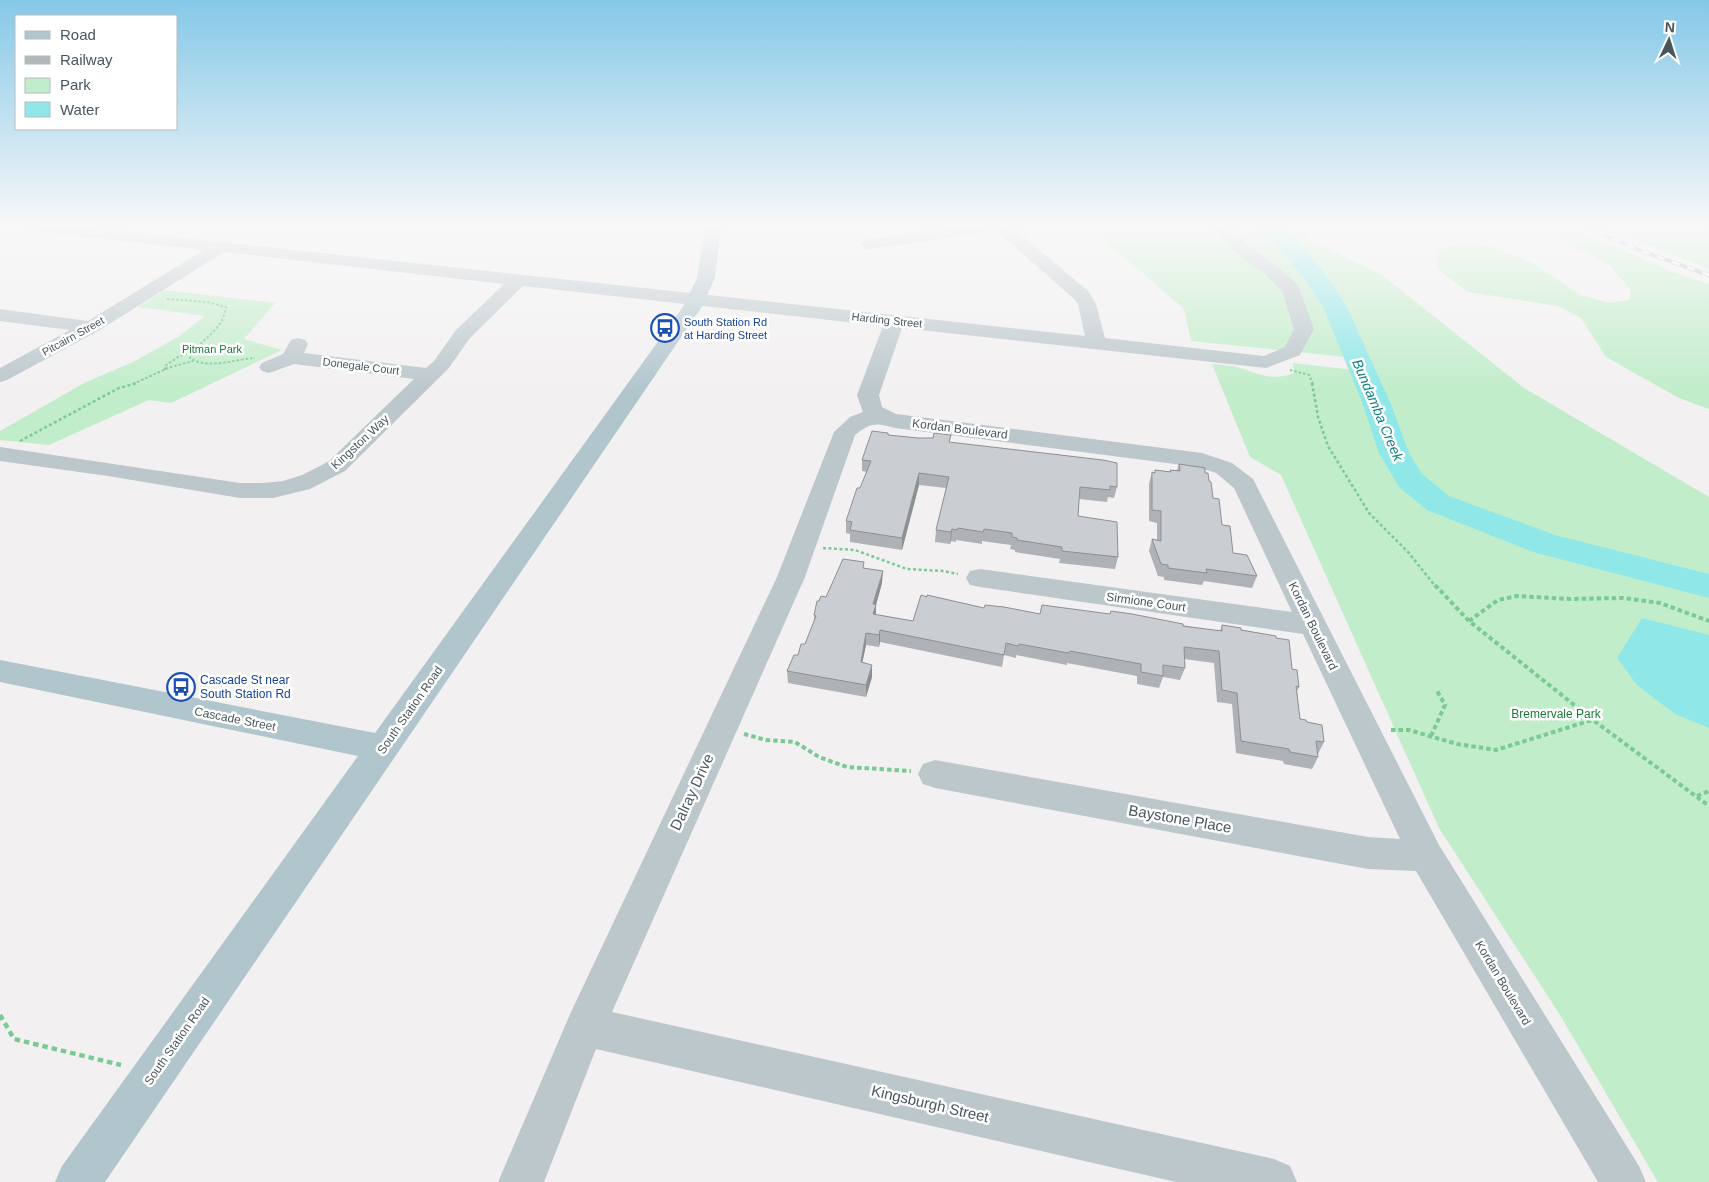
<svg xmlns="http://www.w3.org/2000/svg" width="1709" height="1182" viewBox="0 0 1709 1182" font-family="Helvetica,sans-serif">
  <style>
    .green { fill: #c1edca }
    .water { fill: #90e7e8 }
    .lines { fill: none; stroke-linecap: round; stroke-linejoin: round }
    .river { fill: #90e7e8; fill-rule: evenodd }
    .path-far3 { stroke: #7aca93; stroke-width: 2; stroke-dasharray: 2.5 2; stroke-linecap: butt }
    .path-far2 { stroke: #7aca93; stroke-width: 2.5; stroke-dasharray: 3 2.5; stroke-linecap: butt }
    .path-far1 { stroke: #7aca93; stroke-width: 4; stroke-dasharray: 4.5 3; stroke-linecap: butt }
    .path { stroke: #7aca93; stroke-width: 4.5; stroke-dasharray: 5.5 4; stroke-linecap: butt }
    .minor { fill: #bcc7cc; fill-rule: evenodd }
    .major { fill: #b1c5cd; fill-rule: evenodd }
    .rail-casing { stroke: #b2b7ba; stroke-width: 4 }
    .rail { stroke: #fff; stroke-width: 2.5; stroke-dasharray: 8; stroke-linecap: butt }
    .wall { fill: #aeb1b5 }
    .shaded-wall { fill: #8d9093 }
    .building { fill: #caced2; stroke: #8d9093 }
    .labels { text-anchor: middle; stroke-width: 5; stroke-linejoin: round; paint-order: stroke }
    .far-street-label { font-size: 11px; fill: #49575d; stroke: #fff }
    .far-transit-label { font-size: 11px; fill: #164399; stroke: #fff; text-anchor: start }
    .far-park-label { font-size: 11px; fill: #1c7b39; stroke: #fff }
    .street-label { font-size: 12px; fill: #49575d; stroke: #fff }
    .transit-label { font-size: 12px; fill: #164399; stroke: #fff; text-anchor: start }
    .park-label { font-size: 12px; fill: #1c7b39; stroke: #fff }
    .water-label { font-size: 14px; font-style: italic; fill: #127e80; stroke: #fff }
    .near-street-label { font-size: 15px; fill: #49575d; stroke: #fff }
  </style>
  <rect width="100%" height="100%" fill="#f2f0f0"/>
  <path class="green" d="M1083,226h227l-1,13 73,36 142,113 185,109v685h-51l-98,-167 -121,-187 -158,-353 -31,-18 -38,-93c8,1 17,1 24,3 22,6 35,15 58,6l-1,-10 61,7 -8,-13 -155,-16 -7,-32 -47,-41z
    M1527,226h40l104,45 38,13v125l-30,-11 -73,-41 -25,-39 -23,-12 -90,-14 -31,-23 2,-18 11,-5 21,-2 22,3 42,17 45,31 30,8 19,-3 2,-10 -21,-24 -52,-29z
    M1605,226h104v43l-64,-25z
    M165,290l110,13 -31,36 38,11 -111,53 -22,-3 -100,45 -49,-5v-9l86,-49 47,-20 45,-25 27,-21 -67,-9z"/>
  <path class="water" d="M1642,618l67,17v93l-34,-14 -38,-29 -20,-27z"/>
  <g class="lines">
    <path class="river" d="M1258,226h22l11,8 30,35 26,38 43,95 19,51 13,21 27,22 106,39 154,39v24l-176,-46 -106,-42 -28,-23 -20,-34 -17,-51 -39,-95 -19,-29z"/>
    <path class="path-far3" d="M167,299l40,3 19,5c-4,26 -25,30 -36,51 18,12 45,1 65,0
      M165,370v-4l13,-9 13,-5
      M1290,370l19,5 4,9
      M133,384l35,-16 25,-7"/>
    <path class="path-far2" d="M1312,383l6,34 10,29 41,67 39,39 28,35
      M20,441l99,-53 18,-5
      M823,548l32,2 52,19 36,2 15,3"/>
    <path class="path-far1" d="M1435,585l34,36 124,99 116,86
      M1469,621l29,-21 19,-4 53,3 53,-1 37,5 49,18
      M1391,730h18l48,14 39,6 96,-30
      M744,734l22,6 29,2 24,15 28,10 64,4
      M1431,736l14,-31 -8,-14
      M1697,796l12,-5"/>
    <path class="path" d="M0,1015l14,24 107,26"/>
    <path class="minor" d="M23,226h51l1011,110 -7,-32 -4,-5 -77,-68 -127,18 -6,-1 -3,-4 3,-4 6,-1 94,-13h47l77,65 8,13 9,34 159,18 21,-9 9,-18 -12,-38 -17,-17 -29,-21 -26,-27h17l21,19 29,21 21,19 16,44 -14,26 -34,13 -364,-40 -23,67 3,12 14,7 306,39 30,10 21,16 186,366 200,321 7,16h-48l-182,-311 -48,-2 -433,-81 -12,-4 -5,-10 5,-10 12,-4 433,77 32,2 -97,-205 -323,-47 -10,-2 -4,-7 4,-7 10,-2 312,43 -58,-124 -18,-15 -18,-6 -303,-39c-20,-5 -23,-6 -40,7l-50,142 -193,435 662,147 16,7 7,16h-121l-580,-133 -52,133h-46l73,-170 206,-435 57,-145 16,-15 13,-5 -6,-17 26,-69 -360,-40 -53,52 -22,31 -103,102 -35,18 -37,9h-33l-132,-22 -108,-15v-14l240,36h23l20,-2 19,-6 18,-9 9,-5 85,-82 -120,-15 -25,9 -7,-2 -3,-4 3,-4 21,-9 8,-14 7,-2 7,2 3,4 -4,9 122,15 8,-7 22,-31 48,-46 -280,-32 -126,79 -91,49 -7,2v-14l70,-38 -70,-9v-12l88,12 116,-71 -173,-19 -6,-1z"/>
    <path class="major" d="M705,226h16l-6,52 -14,30 -596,874h-50l7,-16 296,-410 -358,-74v-22l375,73 308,-426 14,-29z"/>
    <defs>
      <path id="rail" d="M1583,226l61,26 65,23"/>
    </defs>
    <use href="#rail" class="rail-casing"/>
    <use href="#rail" class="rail"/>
  </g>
  <path class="wall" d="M950,442l167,45 -3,11 -6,-1 -1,5 -28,-3 -1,17 40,41 -3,12 -56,-6 1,-4 -45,-7v-2l-5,-1 1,-4 -29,-4v3l-26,-4v2l-5,-1 -1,3 -15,-2 1,-12 10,-42 -27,-3 -17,65 -52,-8v-8l-4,-1v-12l21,-49 -5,-1v-11z
    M1179,464l26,9 4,8 4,17 9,27 11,28 24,23 -5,12 -48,-7 -2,4 -38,-5v-3l-6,-1 -9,-25 3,-12 5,1v-17l-8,-2v-37l3,-12 3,1v-3l15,2v-2h7z
    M864,569l18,14 -6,22v10l37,6 71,-13 56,6 2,-9 178,26 2,-6 54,13 16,31 7,18 -2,4 3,28 7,3 17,20 -6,12v3l-6,12 -28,-5 -1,-3 -47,-8 -4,-49 -15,-2 -3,-39 -30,-4 1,9 -5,12 -17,-3 -4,11 -22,-4v-8l-70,-13v2l-51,-10v3l-12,-3 -2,12 -122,-25 -1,5 -13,-2 -4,18 10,14 -6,20 -78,-14 -1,-12 18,-27 9,-22v-7l5,-14z"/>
  <path class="shaded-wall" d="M919,473v12l-17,65v-12z
    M952,529l-1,12 -1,3 1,-12z
    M883,571l-1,12 -9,33v-12z
    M876,605v12l-3,-3z
    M880,630v12l-1,5v-12z
    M866,633v12l-6,29 1,-12z
    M872,665v12l-6,20v-12z"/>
  <path class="building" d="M872,431l16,2v2l30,3h15l1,-5 17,2 -2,7 154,18 14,3v24l-7,-1v4l-30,-3 -2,29 39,6 1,35 -56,-6v-4l-45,-7v-2l-5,-1v-4l-28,-4 -1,3 -25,-4 -1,2 -5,-1 -1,3 -15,-2 13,-53 -30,-4 -17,65 -52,-8 2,-8 -6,-1 11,-33h3l11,-27 -9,-1z
    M1179,464l26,4v5h3l1,8 2,1 2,16 6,1 3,26 8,1 3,27 14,2 10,21 -51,-7 1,4 -39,-5v-3l-7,-1 -9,-25 9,2v-30l-9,-1v-38l3,1v-3l16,2 -1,-2 10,1z
    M843,559l21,3 -1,6 20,3 -10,33 3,1 -3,9 40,7 8,-26 6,2v-2l57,13 1,-3 19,2 36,7 2,-9 68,9 1,-3 21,3 51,10v2l39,5v-6l19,3v2l35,6v2l13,2 3,29 5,1 2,17 -3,-1 4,33 6,1 1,2 15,3 2,17 -8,-1 2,16 -28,-5 -1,-3 -48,-8 -4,-48 -15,-3 -3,-39 -35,-4 1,21 -22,-3v11l-22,-4v-8l-71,-13 -1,2 -50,-9 -1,2 -12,-3 -2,12 -124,-25 -1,5 -13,-2 -5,29 11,3 -6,20 -79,-14 7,-16h4l3,-11h4l11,-28 -2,-1 3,-14h2l2,-5 5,1z"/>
  <linearGradient id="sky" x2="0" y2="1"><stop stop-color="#85c8e8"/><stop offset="0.58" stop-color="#f9f8f8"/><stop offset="1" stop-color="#f9f8f8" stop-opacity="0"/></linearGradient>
  <rect width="1709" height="391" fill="url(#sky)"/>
  <defs>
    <symbol id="bus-ring" viewBox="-11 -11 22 22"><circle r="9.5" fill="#fff" stroke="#1a4fb4" stroke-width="1.5"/><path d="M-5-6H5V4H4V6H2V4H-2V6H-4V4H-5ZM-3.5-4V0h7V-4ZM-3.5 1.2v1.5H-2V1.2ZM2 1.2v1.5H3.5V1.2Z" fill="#1a4fb4"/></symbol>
  </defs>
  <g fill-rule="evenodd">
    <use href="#bus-ring" x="649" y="312" width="32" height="32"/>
    <use href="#bus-ring" x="165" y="671" width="32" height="32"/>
  </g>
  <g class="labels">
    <g class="far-street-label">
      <text transform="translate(887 320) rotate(6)" y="4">Harding Street</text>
      <text transform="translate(73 336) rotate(-29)" y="4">Pitcairn Street</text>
      <text transform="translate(361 366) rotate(7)" y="4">Donegale Court</text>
    </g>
    <g class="far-transit-label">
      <text x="684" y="326">South Station Rd<tspan x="684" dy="13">at Harding Street</tspan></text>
    </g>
    <g class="far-park-label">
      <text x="212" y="353">Pitman Park</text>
    </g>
    <g class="street-label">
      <text transform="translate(960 429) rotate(7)" y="4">Kordan Boulevard</text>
      <text transform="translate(360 442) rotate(-43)" y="4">Kingston Way</text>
      <text transform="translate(1146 602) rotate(8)" y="4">Sirmione Court</text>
      <text transform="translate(1313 626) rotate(64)" y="4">Kordan Boulevard</text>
      <text transform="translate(410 710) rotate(-55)" y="4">South Station Road</text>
      <text transform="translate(235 719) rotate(11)" y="4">Cascade Street</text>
      <text transform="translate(1503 983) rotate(59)" y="4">Kordan Boulevard</text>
      <text transform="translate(177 1041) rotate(-55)" y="4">South Station Road</text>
    </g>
    <g class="transit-label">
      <text x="200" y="684">Cascade St near<tspan x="200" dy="14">South Station Rd</tspan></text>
    </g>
    <g class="park-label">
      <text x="1556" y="718">Bremervale Park</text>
    </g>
    <g class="water-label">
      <text transform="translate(1378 410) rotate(67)" y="5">Bundamba Creek</text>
    </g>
    <g class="near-street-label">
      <text transform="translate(692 792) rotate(-65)" y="5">Dalray Drive</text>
      <text transform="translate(1180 819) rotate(10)" y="5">Baystone Place</text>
      <text transform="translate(930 1104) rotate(13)" y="5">Kingsburgh Street</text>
    </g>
  </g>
  <rect x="15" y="15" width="162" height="115" fill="#ffffff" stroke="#b6bcbe"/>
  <rect x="25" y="31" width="25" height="8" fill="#b1c5cd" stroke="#b6bcbe"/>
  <text x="60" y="40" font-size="15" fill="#49575d">Road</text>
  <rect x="25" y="56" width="25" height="8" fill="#b2b7ba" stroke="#b6bcbe"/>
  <text x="60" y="65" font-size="15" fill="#49575d">Railway</text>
  <rect x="25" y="78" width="25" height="15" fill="#c1edca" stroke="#b6bcbe"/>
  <text x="60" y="90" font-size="15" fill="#49575d">Park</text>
  <rect x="25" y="102" width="25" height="15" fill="#90e7e8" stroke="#b6bcbe"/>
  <text x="60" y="115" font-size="15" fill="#49575d">Water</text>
  <g transform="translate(1669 40) rotate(4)" stroke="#ffffff" stroke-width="4" paint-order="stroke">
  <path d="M0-4L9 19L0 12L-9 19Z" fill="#49575d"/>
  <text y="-8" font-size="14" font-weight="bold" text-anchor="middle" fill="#49575d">N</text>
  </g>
</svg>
